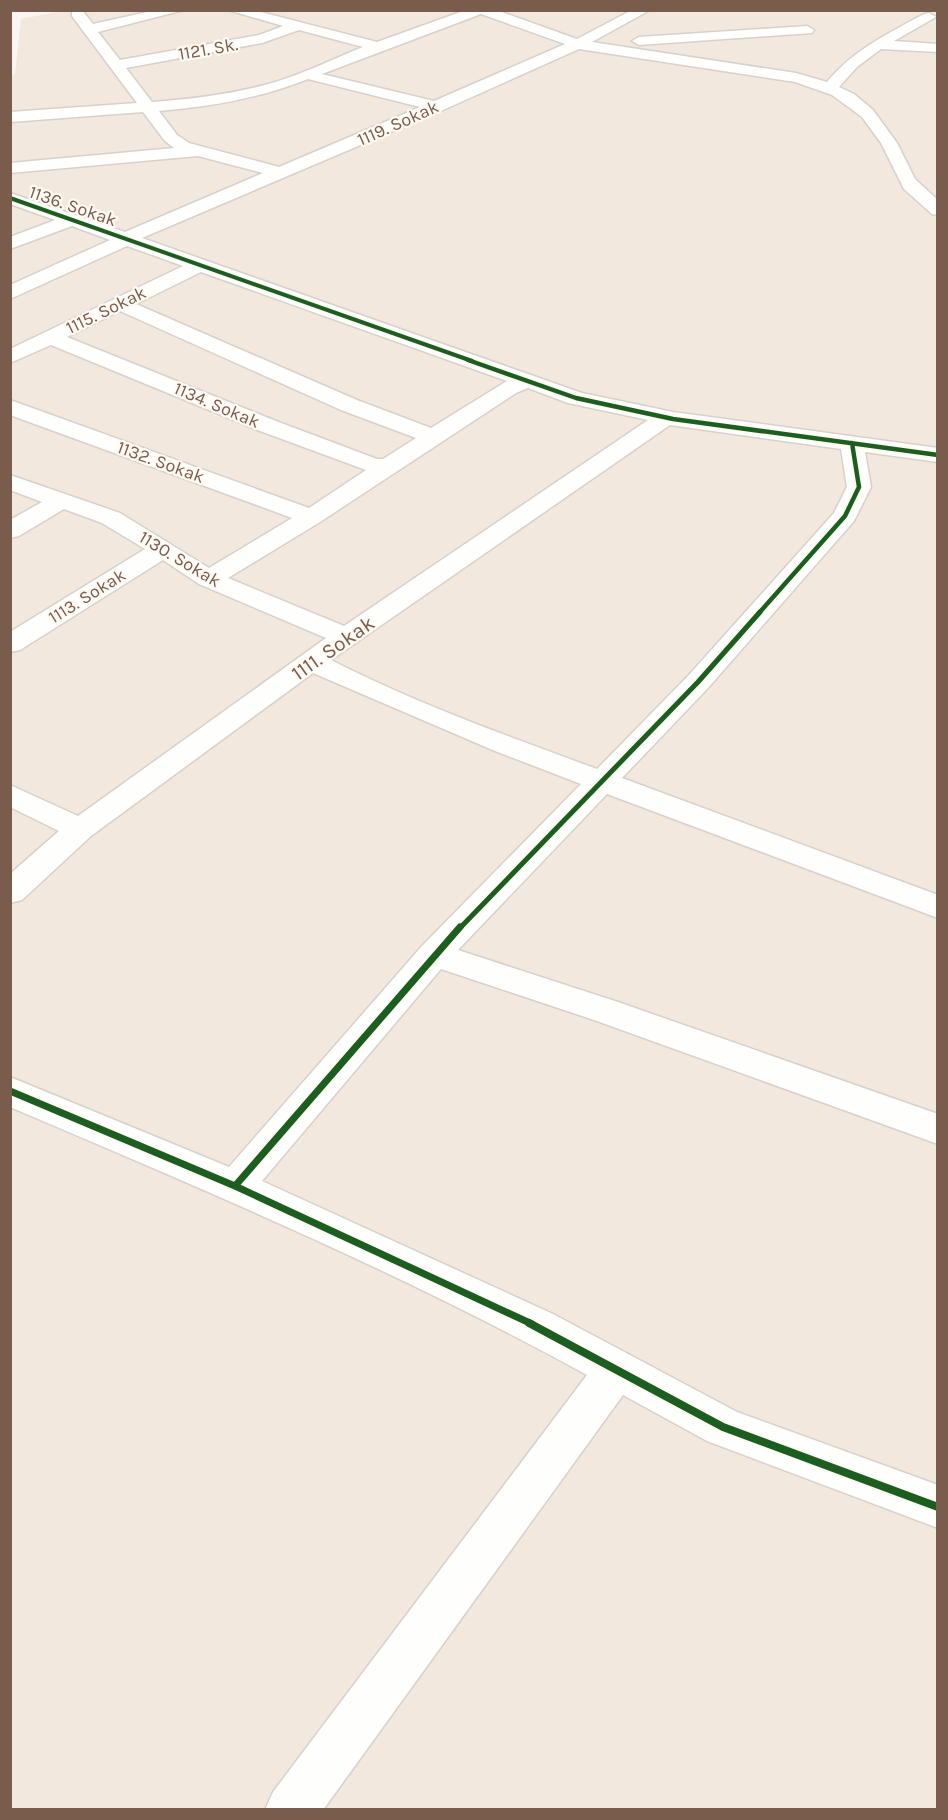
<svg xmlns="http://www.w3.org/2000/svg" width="948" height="1820" viewBox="0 0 948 1820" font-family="Karla,sans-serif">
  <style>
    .residential { fill: #f2e8de }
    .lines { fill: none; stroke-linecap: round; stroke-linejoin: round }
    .minor-casing { stroke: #d7d1cb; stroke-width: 3 }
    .minor { fill: #fefefd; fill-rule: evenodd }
    .cycleway-far4-casing { stroke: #fffaf3; stroke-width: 6 }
    .cycleway-far3-casing { stroke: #fffaf3; stroke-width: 8 }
    .cycleway-far2-casing { stroke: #fffaf3; stroke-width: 9 }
    .cycleway-far1-casing { stroke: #fffaf3; stroke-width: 10 }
    .cycleway-casing { stroke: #fffaf3; stroke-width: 12 }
    .cycleway-far4 { stroke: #1b5e20; stroke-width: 4 }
    .cycleway-far3 { stroke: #1b5e20; stroke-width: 4.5 }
    .cycleway-far2 { stroke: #1b5e20; stroke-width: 5 }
    .cycleway-far1 { stroke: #1b5e20; stroke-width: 7 }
    .cycleway { stroke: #1b5e20; stroke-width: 8 }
    .labels { text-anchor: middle; stroke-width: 4.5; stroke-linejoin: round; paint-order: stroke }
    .far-street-label { font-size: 18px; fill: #7a5c4d; stroke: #fffaf3 }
    .street-label { font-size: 21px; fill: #7a5c4d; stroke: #fffaf3 }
  </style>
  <rect width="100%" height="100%" fill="#f9f5f0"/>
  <path class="residential" d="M67,10l870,1v1798l-926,1 -1,-1734 5,-2 6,-55z"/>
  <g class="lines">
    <defs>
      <path id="minor" d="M72,10h10l11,14 63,-14h28l-86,22 22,28 139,-25 24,-9 -55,-16h25l124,32 89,-32h30l81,29 55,-29h18l-58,32 204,31 31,9c26,-32 62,-49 97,-68l5,-1 7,4 -42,24 44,3v8l-57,-3 -24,18 -18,20 15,7 19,16 24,33 18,36 23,21v15l-6,-1 -28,-25 -23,-46 -19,-26 -30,-22 -37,-13 -216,-33 -136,61 -301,128 440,155 91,19 265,36v14l-73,-10 6,35 -17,34 -146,167 -86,90 316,117v23l-331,-124 -149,156 160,52 320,112v30l-344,-124 -153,-51 -179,212 291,133 184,98 201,73v43l-231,-87 -84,-46 -300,415h-58l8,-18 314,-417c-185,-102 -382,-185 -577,-268v-30l219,90 193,-221 159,-162 -86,-33 -182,-78 -222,163 -69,64 -12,3v-29l49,-43 -49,-24v-22l68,31 248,-178 -127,-54 -36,-24 -143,90 -10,2v-20l135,-83 -43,-26 -38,-14 -45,27 -9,2v-18l32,-18 -32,-12v-15l110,38 89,55 83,-50 -282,-103v-15l299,108 57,-38 -106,-39 -209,-86 -41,18v-14l173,-83 -56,-20 -117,53v-14l100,-45 -38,-14 -62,23v-12l45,-17 -45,-16v-11l115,39 138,-59 -65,-17 -188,17v-10l164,-15 -9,-7 -22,-29 -133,10v-10l127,-9 -65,-87zM481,14l84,30 -131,57 -112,-27zM299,30l64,17c-30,12 -60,27 -91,36 -39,11 -80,16 -120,19l-26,-34 136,-25zM308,79l112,28 -141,60 -90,-24 -12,-8 -18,-24c51,-4 102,-13 149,-32zM201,272l306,109 -76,47 -74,-28 -221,-96zM120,311l221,99 75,28 -33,21h-6l-101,-38 -209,-84zM528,388l40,15 80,17 -304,206 -116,-48 92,-56 196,-129zM670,425l171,24 6,38 -13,26 -146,163 -91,93c-90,-33 -182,-66 -266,-109z
        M807,26l7,4 -2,3 -173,12 -7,-4 7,-4z"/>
    </defs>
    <use href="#minor" class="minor-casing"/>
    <use href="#minor" class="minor"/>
    <defs>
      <path id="cycleway-far4" d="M10,198l462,163"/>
      <path id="cycleway-far3" d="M468,360l108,38 97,21 265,36
        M759,613l86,-97 14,-29 -7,-44"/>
      <path id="cycleway-far2" d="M459,929l239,-247 62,-70"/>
      <path id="cycleway-far1" d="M10,1091l225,95 297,138
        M235,1186l225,-259"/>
      <path id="cycleway" d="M529,1323l194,104 215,80"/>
    </defs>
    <use href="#cycleway-far4" class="cycleway-far4-casing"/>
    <use href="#cycleway-far3" class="cycleway-far3-casing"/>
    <use href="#cycleway-far2" class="cycleway-far2-casing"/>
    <use href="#cycleway-far1" class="cycleway-far1-casing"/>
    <use href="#cycleway" class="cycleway-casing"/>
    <use href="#cycleway-far4" class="cycleway-far4"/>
    <use href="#cycleway-far3" class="cycleway-far3"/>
    <use href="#cycleway-far2" class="cycleway-far2"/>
    <use href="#cycleway-far1" class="cycleway-far1"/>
    <use href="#cycleway" class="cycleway"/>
  </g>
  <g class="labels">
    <g class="far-street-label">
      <text transform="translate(208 49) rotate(-10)" y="6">1121. Sk.</text>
      <text transform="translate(398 123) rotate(-24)" y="6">1119. Sokak</text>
      <text transform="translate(73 206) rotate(19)" y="6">1136. Sokak</text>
      <text transform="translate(106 310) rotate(-26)" y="6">1115. Sokak</text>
      <text transform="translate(217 405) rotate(23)" y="6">1134. Sokak</text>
      <text transform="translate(161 462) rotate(20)" y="6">1132. Sokak</text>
      <text transform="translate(180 559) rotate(31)" y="6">1130. Sokak</text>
      <text transform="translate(87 596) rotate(-32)" y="6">1113. Sokak</text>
    </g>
    <g class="street-label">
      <text transform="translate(333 648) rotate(-35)" y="7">1111. Sokak</text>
    </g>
  </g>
  <rect width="948" height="1820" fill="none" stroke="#7a5c4d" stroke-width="24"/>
</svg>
